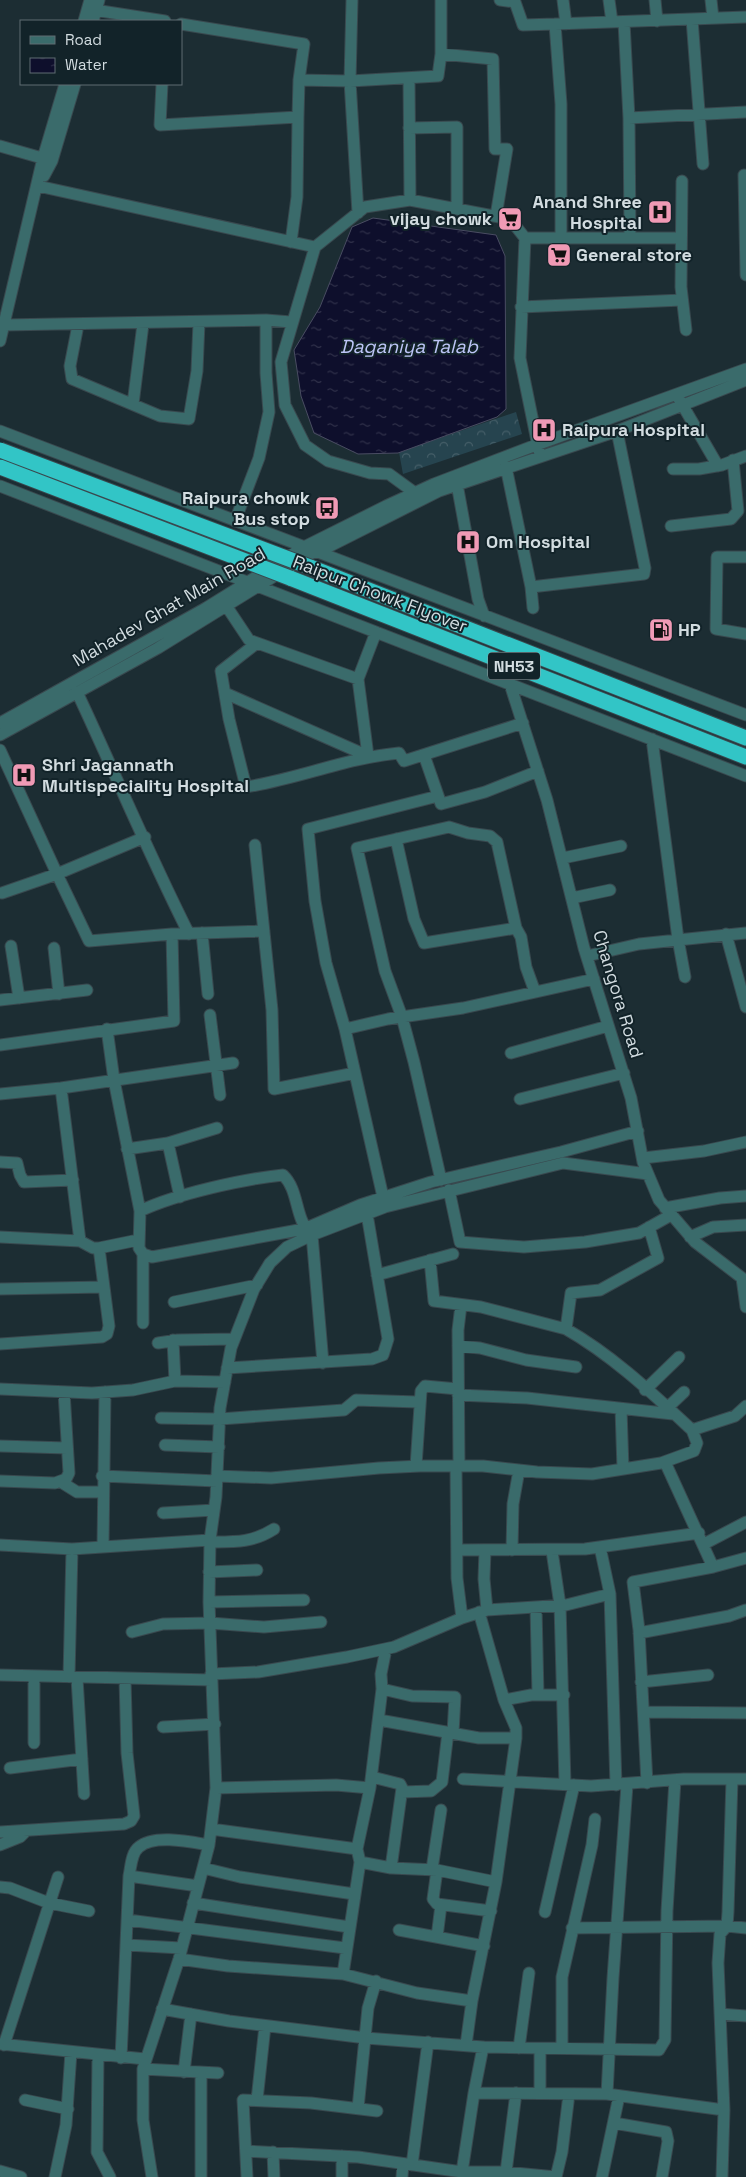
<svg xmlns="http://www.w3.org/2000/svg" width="746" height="2177" viewBox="0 0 746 2177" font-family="'Space Grotesk',sans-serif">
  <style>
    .forest { fill: url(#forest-crowns) }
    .water { fill: url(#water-ripples); stroke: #494c62 }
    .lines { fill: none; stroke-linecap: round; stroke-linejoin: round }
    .minor-casing { stroke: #39494f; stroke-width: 13 }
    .highway-casing { stroke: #39494f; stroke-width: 17 }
    .minor { stroke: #3a6b6b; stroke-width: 11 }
    .highway { stroke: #32c5c6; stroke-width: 15 }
    .highway-bridge-casing { stroke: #39494f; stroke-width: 17; stroke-linecap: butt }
    .highway-bridge { stroke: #32c5c6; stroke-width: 15 }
    .labels { text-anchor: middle; stroke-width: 4; stroke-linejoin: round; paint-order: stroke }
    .shield { fill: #122329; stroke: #98a4a9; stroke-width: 1 }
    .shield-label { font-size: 16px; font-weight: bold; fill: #d2dce0 }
    .poi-label { font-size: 18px; font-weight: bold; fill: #d2dce0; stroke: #122329; text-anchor: start }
    .street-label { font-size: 18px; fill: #d2dce0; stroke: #122329 }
    .water-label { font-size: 19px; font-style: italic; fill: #bdc5f7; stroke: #122329 }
  </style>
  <defs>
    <pattern id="forest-crowns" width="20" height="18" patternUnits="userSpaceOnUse" patternTransform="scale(1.25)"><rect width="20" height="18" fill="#26444f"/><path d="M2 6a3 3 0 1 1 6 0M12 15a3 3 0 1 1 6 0" fill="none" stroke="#455e68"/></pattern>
    <pattern id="water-ripples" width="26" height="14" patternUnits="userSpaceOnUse" patternTransform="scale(1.25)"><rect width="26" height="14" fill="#0e0f2c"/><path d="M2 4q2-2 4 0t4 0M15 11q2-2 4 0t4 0" fill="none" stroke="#30314a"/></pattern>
  </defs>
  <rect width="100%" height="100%" fill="#1c2d33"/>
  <path class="forest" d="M516,412l6,22 -119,40 -4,-22z"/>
  <path class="water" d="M373,218l123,17 9,21 1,153 -9,8 -99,36 -40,1 -44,-21 -13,-37 -7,-46 26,-43 32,-80z"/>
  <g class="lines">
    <defs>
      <path id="minor" d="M352,0l-2,81 8,132
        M500,0l15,2 8,23 32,-1 6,80v134
        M563,0l3,24
        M609,0l3,22
        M655,0l2,21
        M711,0l2,18
        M88,9l77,12
        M692,19l11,145
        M84,21l6,-21
        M93,21l6,-21
        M624,22l5,96 1,120
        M181,24l123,20 -5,36 51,1 88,-5 3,-22v-54
        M555,24l191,-7
        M441,54l52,5 2,90h12l-11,67
        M409,78l1,122
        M162,84l-2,41 138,-8 1,-37
        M629,118l117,-6
        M409,128l48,-1v82
        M0,146l49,14
        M744,175l2,100
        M44,176l8,-15 23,-77
        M682,181l-1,106 5,43
        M38,186l277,61
        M525,238h156
        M291,242l6,-45 1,-80
        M521,307l161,-7
        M4,325l262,-5
        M78,325l-8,41 2,13 88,37 29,3 8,-48 2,-49
        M0,341l43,-183 22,-74
        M679,399l39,67
        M133,404l10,-80
        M0,431l746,284
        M506,467l25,120 2,21
        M673,469h26l23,-4 24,-9
        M457,484l21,115 6,17
        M0,486l746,290
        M415,493l-26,-19 -19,-1 -42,-12 -23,-16 -20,-40 -4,-43 34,-115 50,-40 45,-7 100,19 15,19 -5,120 19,93
        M235,521l24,-63 10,-46 -3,-39v-53l25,2
        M671,526l60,-7 7,-8 -5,-51
        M746,557h-29l-1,72 30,5
        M531,587l113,-13 1,-6 -28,-137
        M227,607l22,33 109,39
        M257,643l-36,28 8,48 17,68c52,-8 100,-29 153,-34l5,8 119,-38
        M510,684l37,116 37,148 47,150 12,64 16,38 36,42 51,39
        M77,692c38,81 72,163 112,242
        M225,693l143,63
        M0,723l206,-115 98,-61 82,-41 48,-22 102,-39 210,-76
        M0,735l158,-87 157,-97 15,-5 109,-55 178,-60 129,-51
        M652,739l26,200 7,38
        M0,750l57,124 88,-37
        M424,755l17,49 44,-12 53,-21
        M368,756l-10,-77 18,-47
        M396,839l18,80 10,24 92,-15
        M255,845l17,165 2,79 81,-16
        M563,858l58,-12
        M2,893l55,-19 32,67 83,-7 92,-3
        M572,898l38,-8
        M202,933l6,61
        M726,934l20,73
        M11,946l8,52
        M54,948l5,46
        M587,956l52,-12 107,-11
        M0,1000l87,-10
        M210,1015l10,80
        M107,1029l7,51 26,131 -1,37 4,6 9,3 152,-28 56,-24 71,-23 130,-30 77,-21
        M345,1029l43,-10 75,-11 131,-29
        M0,1045l174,-24 -2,-87
        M511,1053l97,-27
        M61,1088l19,153
        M0,1094l61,-6 172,-25
        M520,1099l104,-26
        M168,1143l12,54
        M127,1149l41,-6 49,-15
        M643,1158l61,-7 42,-9
        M0,1162l17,1 3,12 4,7 49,-2
        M441,1180l-27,-118 -12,-45 -17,-46 -28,-123 92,-21 19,6 22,3 7,6 19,86 5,9 5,30 9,25
        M449,1190l11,52 64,5 61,-5 54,-9 32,-18
        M383,1197l-38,-168 -19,-66 -11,-62 -7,-72 130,-33
        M665,1208l55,-10 26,-2
        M140,1211c36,-17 103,-32 143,-36 17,16 11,45 29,60l11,128
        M0,1237l80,4 13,7h6l39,-8
        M690,1237l23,-10 33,-2
        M143,1254v69
        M377,1275l76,-21
        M742,1278l4,29
        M0,1289l103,-2
        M174,1302l83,-17
        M566,1329l5,-36 29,-3 58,-32 -9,-31
        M173,1340l2,41
        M158,1343l20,-3 56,-1
        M0,1344l102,-7 5,-3 2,-8 -10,-78
        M458,1346l22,2 46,12 50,7
        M227,1368l145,-9 11,-4 5,-16 -21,-125
        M0,1389l92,4 41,-3 42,-9 50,1
        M645,1390l34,-33
        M458,1395l69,3 146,16
        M621,1409l2,60
        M666,1409l18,-17
        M161,1418l59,1 124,-9 12,-10 62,2
        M692,1430l43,-14 11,-10
        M165,1445l54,2
        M0,1446l67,2
        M665,1462l48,105
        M416,1466l5,-75 4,-5 33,3
        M456,1466l1,112 5,40
        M459,1466l-1,-136 3,-25
        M102,1476l115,5
        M217,1476l54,2 108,-10 41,-2h63l54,6 55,2 69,-11 33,-12 3,-8 -5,-13c-39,-36 -80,-75 -126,-101l-85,-22 -47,-6 -4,-41
        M0,1481l55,2 11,-4 3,-6 -5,-81
        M61,1482l16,10h26
        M163,1513l51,-3
        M210,1542c25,0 42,1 64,-13
        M704,1544l42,-22
        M0,1545l72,4 138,-9
        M103,1547l2,-155
        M600,1547l10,47 6,191
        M457,1550l128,-1 114,-16
        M485,1550l-1,29 3,31
        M512,1550l1,-46 6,-34
        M552,1551l8,54 5,179
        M209,1572l48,-2
        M209,1602l95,-2
        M536,1607l2,88
        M132,1632l31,-8 47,-1 54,4 57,-5
        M639,1633l90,-17 17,-6
        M211,1674l47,-2 89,-15 47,-10 68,-29 25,-8 79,-5 44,-11
        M0,1675l212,5
        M34,1676v67
        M69,1677l3,-128
        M77,1678l7,116
        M641,1682l67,-7
        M382,1689l30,7 43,1 -2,36
        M504,1700l27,-5h33
        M644,1712l102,1
        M379,1720l100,18h37
        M163,1727l52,-3
        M10,1768l72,-9
        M372,1777l28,7 2,4 -11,80
        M463,1779l128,7 93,-7h62
        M647,1783l-8,-153 -6,-48 80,-15 33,-9
        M216,1788l120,-3 34,3
        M402,1792l29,-1 11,-9 6,-50
        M211,1829l146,20
        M0,1832l124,-8 7,-3 3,-5 -7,-63 -2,-74
        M0,1845l20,-8 5,-5
        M360,1862l31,6 46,2 59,12
        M203,1868l37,9 114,17
        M432,1869l9,-59
        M437,1870l-4,29 4,5 54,7
        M129,1876l69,10
        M0,1887l10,1 39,15 40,8
        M193,1903l156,24
        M545,1912l29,-127
        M128,1920l217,28
        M572,1928l155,-2 19,2
        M399,1930l85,16
        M437,1937l4,-32
        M127,1945l54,3
        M179,1959l49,7 115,8 74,19 55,8
        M343,1974l17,-112 -3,-13 13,-61 12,-99 -1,-15 5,-25
        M162,2009l67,12 137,17 117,9 176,3 6,-10 2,-129 8,-131
        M720,2014l26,2
        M0,2044l145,15
        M4,2045l54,-168
        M466,2045l6,-44 24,-119 20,-144v-10l-12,-28 -25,-88
        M562,2047v-70l30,-132 3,-26
        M519,2048l10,-75
        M540,2049v44
        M98,2055l-1,97 13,25
        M121,2058l8,-182c2,-9 2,-23 10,-29 15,-13 52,-5 70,-2
        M143,2069l75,4
        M184,2072l7,-58
        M201,2073v104
        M474,2093l133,1 117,16
        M607,2094l6,-116 14,-193
        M25,2100l43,9
        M257,2100l8,-74
        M358,2108l10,-100 8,-27
        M614,2123l52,9 2,9 -6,36
        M246,2151l112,6 104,15h44l50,5
        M273,2152l1,25
        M342,2156v21
        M412,2165l16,-123
        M0,2171l21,6
        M462,2172l12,-79 9,-46
        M506,2172l10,-79
        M55,2177l11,-52 5,-73
        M152,2177l-9,-57v-51l36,-110 30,-114 7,-57 -7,-186 1,-62 6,-43 4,-89 11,-60 23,-59 16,-26 17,-16 25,-12 73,-28 178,-44 85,11
        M247,2177l-4,-77 68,3 66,8
        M402,2177l1,-13
        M556,2177l6,-25 7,-58
        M602,2177l17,-81
        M722,2177l2,-67 -6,-147 2,-29 7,-8 1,-14 4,-133"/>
      <path id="highway" d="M310,567l436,171
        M290,578l456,179"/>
    </defs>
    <use href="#minor" class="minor-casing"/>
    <use href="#highway" class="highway-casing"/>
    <use href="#minor" class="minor"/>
    <use href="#highway" class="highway"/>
    <defs>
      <path id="highway-bridge" d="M0,450l310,117
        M0,467l290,111"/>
    </defs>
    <use href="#highway-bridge" class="highway-bridge-casing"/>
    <use href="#highway-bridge" class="highway-bridge"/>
  </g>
  <defs>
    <symbol id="hospital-square" viewBox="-11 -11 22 22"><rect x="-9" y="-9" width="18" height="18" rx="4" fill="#f09ab5" stroke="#122329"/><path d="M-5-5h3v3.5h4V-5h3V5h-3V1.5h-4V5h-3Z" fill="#111"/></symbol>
    <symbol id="supermarket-square" viewBox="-11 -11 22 22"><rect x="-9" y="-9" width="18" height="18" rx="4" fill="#f09ab5" stroke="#122329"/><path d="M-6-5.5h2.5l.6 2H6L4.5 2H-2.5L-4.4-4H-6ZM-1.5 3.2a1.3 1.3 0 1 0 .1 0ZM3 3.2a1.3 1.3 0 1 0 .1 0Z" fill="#111"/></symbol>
    <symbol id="bus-square" viewBox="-11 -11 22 22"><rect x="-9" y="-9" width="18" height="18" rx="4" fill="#f09ab5" stroke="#122329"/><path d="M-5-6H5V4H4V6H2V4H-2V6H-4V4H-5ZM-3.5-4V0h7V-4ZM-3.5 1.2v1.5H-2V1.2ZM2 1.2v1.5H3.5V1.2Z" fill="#111"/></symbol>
    <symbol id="fuel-square" viewBox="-11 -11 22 22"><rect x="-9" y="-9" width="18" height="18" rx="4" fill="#f09ab5" stroke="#122329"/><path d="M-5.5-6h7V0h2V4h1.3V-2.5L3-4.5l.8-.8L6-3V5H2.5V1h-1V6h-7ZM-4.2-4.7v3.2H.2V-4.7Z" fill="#111"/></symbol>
  </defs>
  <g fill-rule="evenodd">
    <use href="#hospital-square" x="646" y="198" width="28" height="28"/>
    <use href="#supermarket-square" x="496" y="205" width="28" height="28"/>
    <use href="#supermarket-square" x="545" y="241" width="28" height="28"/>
    <use href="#hospital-square" x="530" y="416" width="28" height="28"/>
    <use href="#bus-square" x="313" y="494" width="28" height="28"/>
    <use href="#hospital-square" x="454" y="528" width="28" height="28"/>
    <use href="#fuel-square" x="647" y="616" width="28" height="28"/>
    <use href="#hospital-square" x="10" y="761" width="28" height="28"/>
  </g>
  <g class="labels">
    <rect class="shield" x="488" y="652.5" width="52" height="27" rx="4"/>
    <g class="shield-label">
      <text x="514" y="672">NH53</text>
    </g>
    <g class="poi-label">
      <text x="642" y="208" text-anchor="end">Anand Shree<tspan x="642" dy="21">Hospital</tspan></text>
      <text x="492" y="225" text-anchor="end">vijay chowk</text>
      <text x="576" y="261">General store</text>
      <text x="562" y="436">Raipura Hospital</text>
      <text x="310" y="504" text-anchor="end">Raipura chowk<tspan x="310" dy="21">Bus stop</tspan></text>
      <text x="486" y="548">Om Hospital</text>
      <text x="678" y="636">HP</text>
      <text x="42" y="771">Shri Jagannath<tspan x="42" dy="21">Multispeciality Hospital</tspan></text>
    </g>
    <g class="street-label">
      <text transform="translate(380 594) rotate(21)" y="6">Raipur Chowk Flyover</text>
      <text transform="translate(169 607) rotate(-30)" y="6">Mahadev Ghat Main Road</text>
      <text transform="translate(618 994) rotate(73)" y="6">Changora Road</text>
    </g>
    <g class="water-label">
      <text x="409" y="353">Daganiya Talab</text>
    </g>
  </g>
  <rect x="20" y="20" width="162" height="65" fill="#122329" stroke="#5f6d72"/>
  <rect x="30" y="36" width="25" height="8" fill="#3a6b6b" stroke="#5f6d72"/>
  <text x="65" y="45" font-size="15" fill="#d2dce0">Road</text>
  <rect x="30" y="58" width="25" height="15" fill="url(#water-ripples)" stroke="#5f6d72"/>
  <text x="65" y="70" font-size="15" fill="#d2dce0">Water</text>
</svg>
